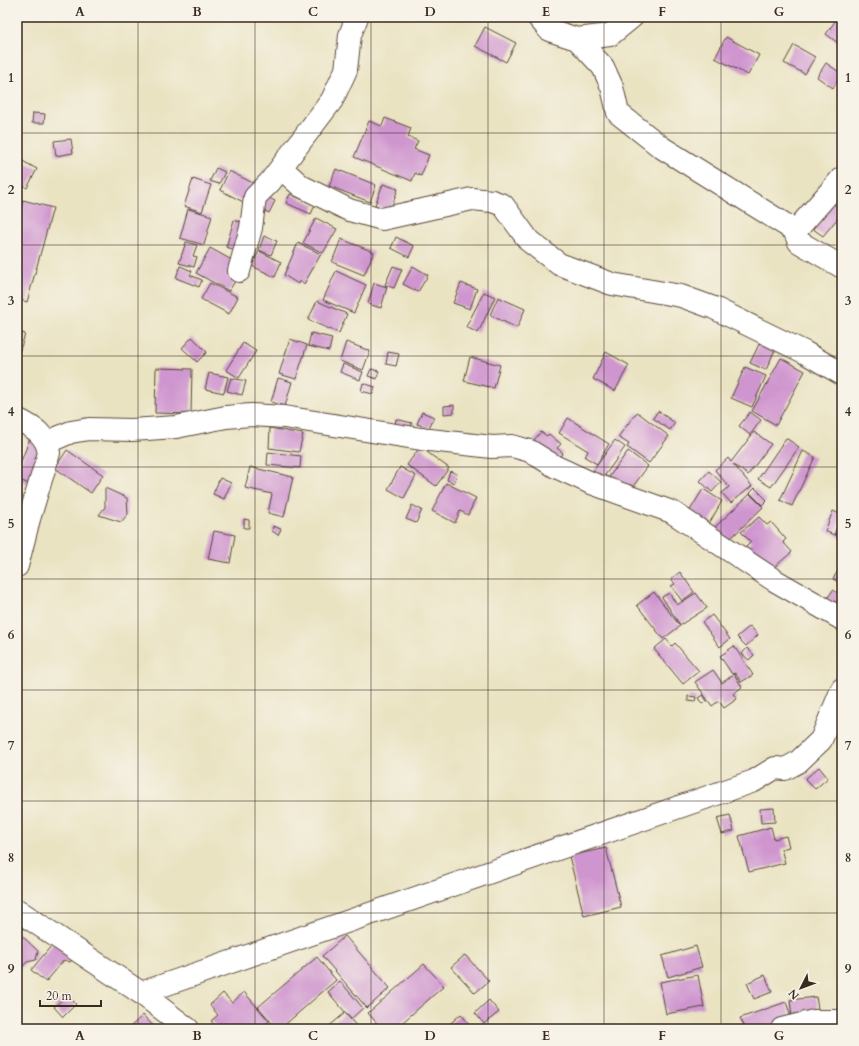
<svg xmlns="http://www.w3.org/2000/svg" width="859" height="1046" viewBox="0 0 859 1046" font-family="Cardo,serif">
  <style>
    .building { fill: #cf95cf }
    .lines { fill: none; stroke-linecap: round; stroke-linejoin: round }
    .street-casing { stroke: #554637; stroke-width: 24 }
    .street { stroke: #fff; stroke-width: 22 }
    .grid { fill: none; stroke: #3b2a1e; stroke-width: 1; stroke-opacity: 0.55 }
    .neatline { fill: none; stroke: #3b2a1e; stroke-width: 1.5 }
    .grid-label { font-size: 13px; text-anchor: middle; font-weight: bold; fill: #3b2a1e }
  </style>
  <rect width="100%" height="100%" fill="#f7f3e8"/>
  <filter id="ink" filterUnits="userSpaceOnUse"><feTurbulence type="fractalNoise" baseFrequency=".025" numOctaves="2"/><feDisplacementMap in="SourceGraphic" scale="8" xChannelSelector="R" yChannelSelector="G"/><feConvolveMatrix kernelMatrix="1 2 1 2 8 2 1 2 1" color-interpolation-filters="sRGB"/></filter>
  <filter id="wash" filterUnits="userSpaceOnUse"><feTurbulence type="fractalNoise" baseFrequency=".012" numOctaves="4" result="noise"/><feDisplacementMap in="SourceGraphic" scale="16" xChannelSelector="R" yChannelSelector="G"/><feGaussianBlur stdDeviation="0.9" result="paint"/><feColorMatrix in="noise" values="0 0 0 0 0 0 0 0 0 0 0 0 0 0 0 0 0 1.4 0 .05"/><feComposite in="paint" operator="in"/></filter>
  <g filter="url(#wash)">
    <rect width="100%" height="100%" fill="#eae3c2"/>
    <g id="blocks">
      <path class="building" d="M554,17h15l-9,10 -8,-8z
        M838,17l4,2v27l-16,-12z
        M485,27l31,16 -10,19 -31,-16z
        M726,37l33,18 -11,20 -33,-17z
        M794,45l21,12 -10,17 -21,-11z
        M826,63l16,11 -9,14 -16,-11z
        M33,113l12,1 -1,9h-12z
        M385,118l26,10 -3,9 10,4 -4,8 15,6 -8,21 -6,-3 -3,8 -58,-24 15,-36 13,5z
        M71,139l2,14 -17,3 -2,-15z
        M17,158l20,11 -10,19 -10,-6z
        M216,168l9,4 -6,12 -9,-3z
        M336,169l40,16 -6,17 -41,-16z
        M229,171l30,15 -10,19 -29,-15z
        M193,179l18,6 -9,27 -18,-6z
        M383,184l15,5 -8,22 -15,-6z
        M290,194l25,11 -4,9 -25,-11z
        M263,195l12,6 -6,12 -12,-6z
        M23,200l30,8 -26,94 -10,-3v-76z
        M830,201l12,10v2l-19,23 -14,-10z
        M188,209l24,7 -8,29 -24,-7z
        M316,218l21,11 -14,24 -20,-10z
        M234,220l13,4 -8,27 -13,-4z
        M264,236l13,5 -6,14 -12,-5z
        M396,237l18,9 -5,11 -18,-9z
        M341,239l33,13 -10,23 -32,-13z
        M186,242l11,3 -4,11 4,1 -3,10 -15,-4z
        M298,243l23,11 -17,30 -5,-3 -1,3 -14,-9z
        M210,248l29,16 -1,12 -9,15 -33,-18z
        M259,251l22,11 -6,15 -23,-11z
        M180,266l12,5 -2,4 12,5 -3,7 -23,-9z
        M393,266l9,3 -8,19 -9,-3z
        M413,266l15,9 -10,17 -15,-8z
        M336,271l30,14 -12,28 -31,-13z
        M210,283l28,14 -9,17 -28,-15z
        M374,283l13,4 -6,21 -13,-4z
        M461,283l16,6 -7,20 -17,-6z
        M484,292l11,5 -17,36 -12,-6z
        M498,297l27,12 -8,19 -27,-13z
        M317,301l30,13 -8,19 -31,-13z
        M17,331l8,3 -5,16 -3,-1z
        M311,333l21,5 -3,13 -21,-5z
        M192,337l15,15 -10,10 -15,-14z
        M762,338l15,7 -11,25 -16,-7z
        M290,339l17,6 -11,34 -17,-5z
        M346,342l24,9 -7,19 -23,-9z
        M243,343l13,8 -17,27 -13,-8z
        M388,352l11,2 -3,12 -10,-2z
        M606,352l23,13 -14,26 -22,-12z
        M470,357l30,8 -6,23 -30,-7z
        M781,358l24,13 -29,54 -24,-14z
        M343,364l20,8 -3,8 -20,-8z
        M745,367l21,9 -14,31 -21,-9z
        M156,368l36,1 -1,45 -36,-1z
        M371,369l8,2 -2,8 -9,-3z
        M209,373l19,4 -4,16 -19,-4z
        M231,378l15,3 -4,14 -15,-4z
        M278,378l14,4 -7,24 -14,-4z
        M363,383l12,4 -2,7 -12,-3z
        M454,405v8l-10,1v-8z
        M658,411l17,12 -5,7 -17,-12z
        M422,412l12,5 -5,11 -12,-4z
        M637,412l32,24 -20,27 -22,-16 2,-3 -11,-7z
        M750,412l11,8 -11,15 -11,-9z
        M568,418l41,26 -12,20 -12,-7 3,-6 -29,-18z
        M396,419l16,4 -2,11 -16,-4z
        M270,428l33,6 -4,18 -30,-4z
        M541,432l6,4 2,-2 12,10 -4,4 6,5 -8,9 -22,-21z
        M754,432l17,12 -23,31 -15,-11 19,22 -21,17 -9,-10 7,-6 -14,-17 13,-12 3,4z
        M30,438l10,16 -11,30 -12,-5v-7z
        M786,438l13,9 -28,40 -13,-8z
        M615,440l10,7 -22,31 -10,-7z
        M420,447l29,21 -13,18 -29,-21z
        M67,450l36,25 -12,18 -36,-25z
        M628,451l20,15 -19,26 -20,-15z
        M803,451l12,6 -23,49 -12,-6z
        M268,452l33,4 -1,12 -33,-3z
        M250,467l43,10 -9,40 -16,-4 4,-19 -27,-6z
        M400,467l16,9 -12,22 -16,-9z
        M450,471l7,3 -3,9 -7,-3z
        M709,471l12,11 -9,10 -12,-11z
        M220,478l11,5 -7,16 -11,-5z
        M446,483l30,15 -8,17 -8,-4 -5,12 -23,-12z
        M105,488l22,10 1,16 -7,8 -22,-7 6,-8z
        M755,488l12,12 -5,5 -12,-12z
        M703,489l19,12 -16,28 -20,-12z
        M750,494l13,13 -35,34 -13,-14z
        M412,505l10,5 -6,13 -10,-4z
        M833,511l9,4 -8,20 -9,-4z
        M759,517l8,8 4,-3 15,17 -3,3 9,10 -20,17 -9,-10 -4,3 -13,-15 5,-5 -10,-10z
        M244,519l5,1v8h-5z
        M842,524v16l-7,-5z
        M273,526l8,3 -3,6 -6,-4z
        M214,531l21,4 -5,28 -22,-4z
        M842,564v20l-9,-5z
        M680,572l14,20 -12,9 -11,-15 4,-2 -4,-5z
        M833,590l9,6v4l-4,6 -11,-7z
        M654,592l26,34 -17,13 -26,-34z
        M669,593l8,12 19,-12 11,15 -27,17 -18,-28z
        M712,615l18,24 -10,8 -18,-25z
        M750,626l8,9 -12,11 -9,-9z
        M666,639l6,7 3,-3 24,28 -16,13 -29,-35z
        M734,646l19,29 -12,7 -6,-9 -3,1 -12,-18z
        M747,648l7,7 -5,5 -7,-6z
        M713,670l9,13 12,-9 8,13 -9,7 4,5 -13,9 -5,-7 -7,5 -17,-24z
        M703,695l4,6 -5,3 -4,-6z
        M688,696l8,1 -1,5 -7,-1z
        M819,767l9,11 -13,11 -10,-10z
        M774,808l1,14 -14,1 -1,-14z
        M730,815l4,16 -12,3 -5,-16z
        M771,827l3,12 12,-3 3,11 -8,2 4,14 -36,9 -10,-36z
        M606,848l15,59 -37,9 -15,-60z
        M17,931l21,20 -2,9 -9,2 -10,10z
        M345,936l45,52 -23,20 -45,-52z
        M57,939l19,16 -6,7 -6,-2 -18,22 -15,-12z
        M696,946l6,21 -34,10 -6,-21z
        M465,955l24,26 -14,12 -24,-26z
        M317,957l19,23 -56,49h-3l-19,-22z
        M424,964l20,22 -49,43h-13l-14,-16z
        M698,975l6,32 -38,7 -6,-32z
        M765,975l7,17 -18,7 -7,-16z
        M340,981l23,27 -12,11 -23,-27z
        M244,992l25,29 -8,8h-43l-7,-8 7,-6 -8,-10 13,-12 9,10z
        M67,995l9,9 -13,13 -9,-10z
        M816,997l3,17 -27,3 -2,-17z
        M489,1000l10,12 -15,12 -9,-11z
        M786,1002l7,20 -20,7h-27l-6,-11z
        M345,1013l14,16h-31l-1,-1z
        M461,1014l12,15h-29z
        M143,1015l13,14h-28z"/>
    </g>
  </g>
  <g filter="url(#ink)">
    <use href="#blocks" fill-opacity="0" stroke="#554637" stroke-width="1"/>
    <g class="lines">
      <defs>
        <path id="street" d="M538,17l11,13 28,9 26,28 9,20 6,26 43,34 133,83
          M577,39l33,-4 22,-18
          M281,168l20,18 48,24 33,9 90,-20 20,2 11,4 26,36 30,23 53,20 69,12 33,12 90,44 38,22
          M842,178l-43,49 -5,3 5,12 43,25
          M239,271l12,-43 4,-31 15,-15 62,-82 14,-30 4,-35 7,-18
          M17,419c16,8 29,15 32,34l-20,66 -12,47
          M48,442l23,-10 18,-3 43,1 44,-3 50,-10 25,-2 33,2 137,22 71,8 20,-1 18,5 26,16 35,16 81,29 102,68 68,39
          M17,910l124,83 47,36
          M141,993l613,-212 21,-13 10,1 13,-7 23,-22 21,-51
          M782,1029l32,-8h28"/>
      </defs>
      <use href="#street" class="street-casing"/>
      <use href="#street" class="street"/>
    </g>
  </g>
  <path class="grid" d="M138,17v1012M255,17v1012M371,17v1012M488,17v1012M604,17v1012M721,17v1012M17,133h825M17,245h825M17,356h825M17,467h825M17,579h825M17,690h825M17,801h825M17,913h825"/>
  <rect width="859" height="1046" fill="none" stroke="#f7f3e8" stroke-width="44"/>
  <g transform="translate(801 988) rotate(228)" stroke="#f7f3e8" stroke-width="3" paint-order="stroke">
  <path d="M0-3L7 15L0 10L-7 15Z" fill="#3b2a1e"/>
  <text y="-6" font-size="11" font-weight="bold" text-anchor="middle" fill="#3b2a1e">N</text>
  </g>
  <path d="M40 1000v6h61v-6" fill="none" stroke="#3b2a1e" stroke-width="2"/>
  <text x="46" y="1000" font-size="12" fill="#3b2a1e" stroke="#f7f3e8" stroke-width="3" paint-order="stroke">20 m</text>
  <rect x="22" y="22" width="815" height="1002" class="neatline"/>
  <g class="grid-label">
    <text x="80" y="16">A</text>
    <text x="197" y="16">B</text>
    <text x="313" y="16">C</text>
    <text x="430" y="16">D</text>
    <text x="546" y="16">E</text>
    <text x="662" y="16">F</text>
    <text x="779" y="16">G</text>
    <text x="11" y="82">1</text>
    <text x="848" y="82">1</text>
    <text x="11" y="194">2</text>
    <text x="848" y="194">2</text>
    <text x="11" y="305">3</text>
    <text x="848" y="305">3</text>
    <text x="11" y="416">4</text>
    <text x="848" y="416">4</text>
    <text x="11" y="528">5</text>
    <text x="848" y="528">5</text>
    <text x="11" y="639">6</text>
    <text x="848" y="639">6</text>
    <text x="11" y="750">7</text>
    <text x="848" y="750">7</text>
    <text x="11" y="862">8</text>
    <text x="848" y="862">8</text>
    <text x="11" y="973">9</text>
    <text x="848" y="973">9</text>
    <text x="80" y="1040">A</text>
    <text x="197" y="1040">B</text>
    <text x="313" y="1040">C</text>
    <text x="430" y="1040">D</text>
    <text x="546" y="1040">E</text>
    <text x="662" y="1040">F</text>
    <text x="779" y="1040">G</text>
  </g>
</svg>
